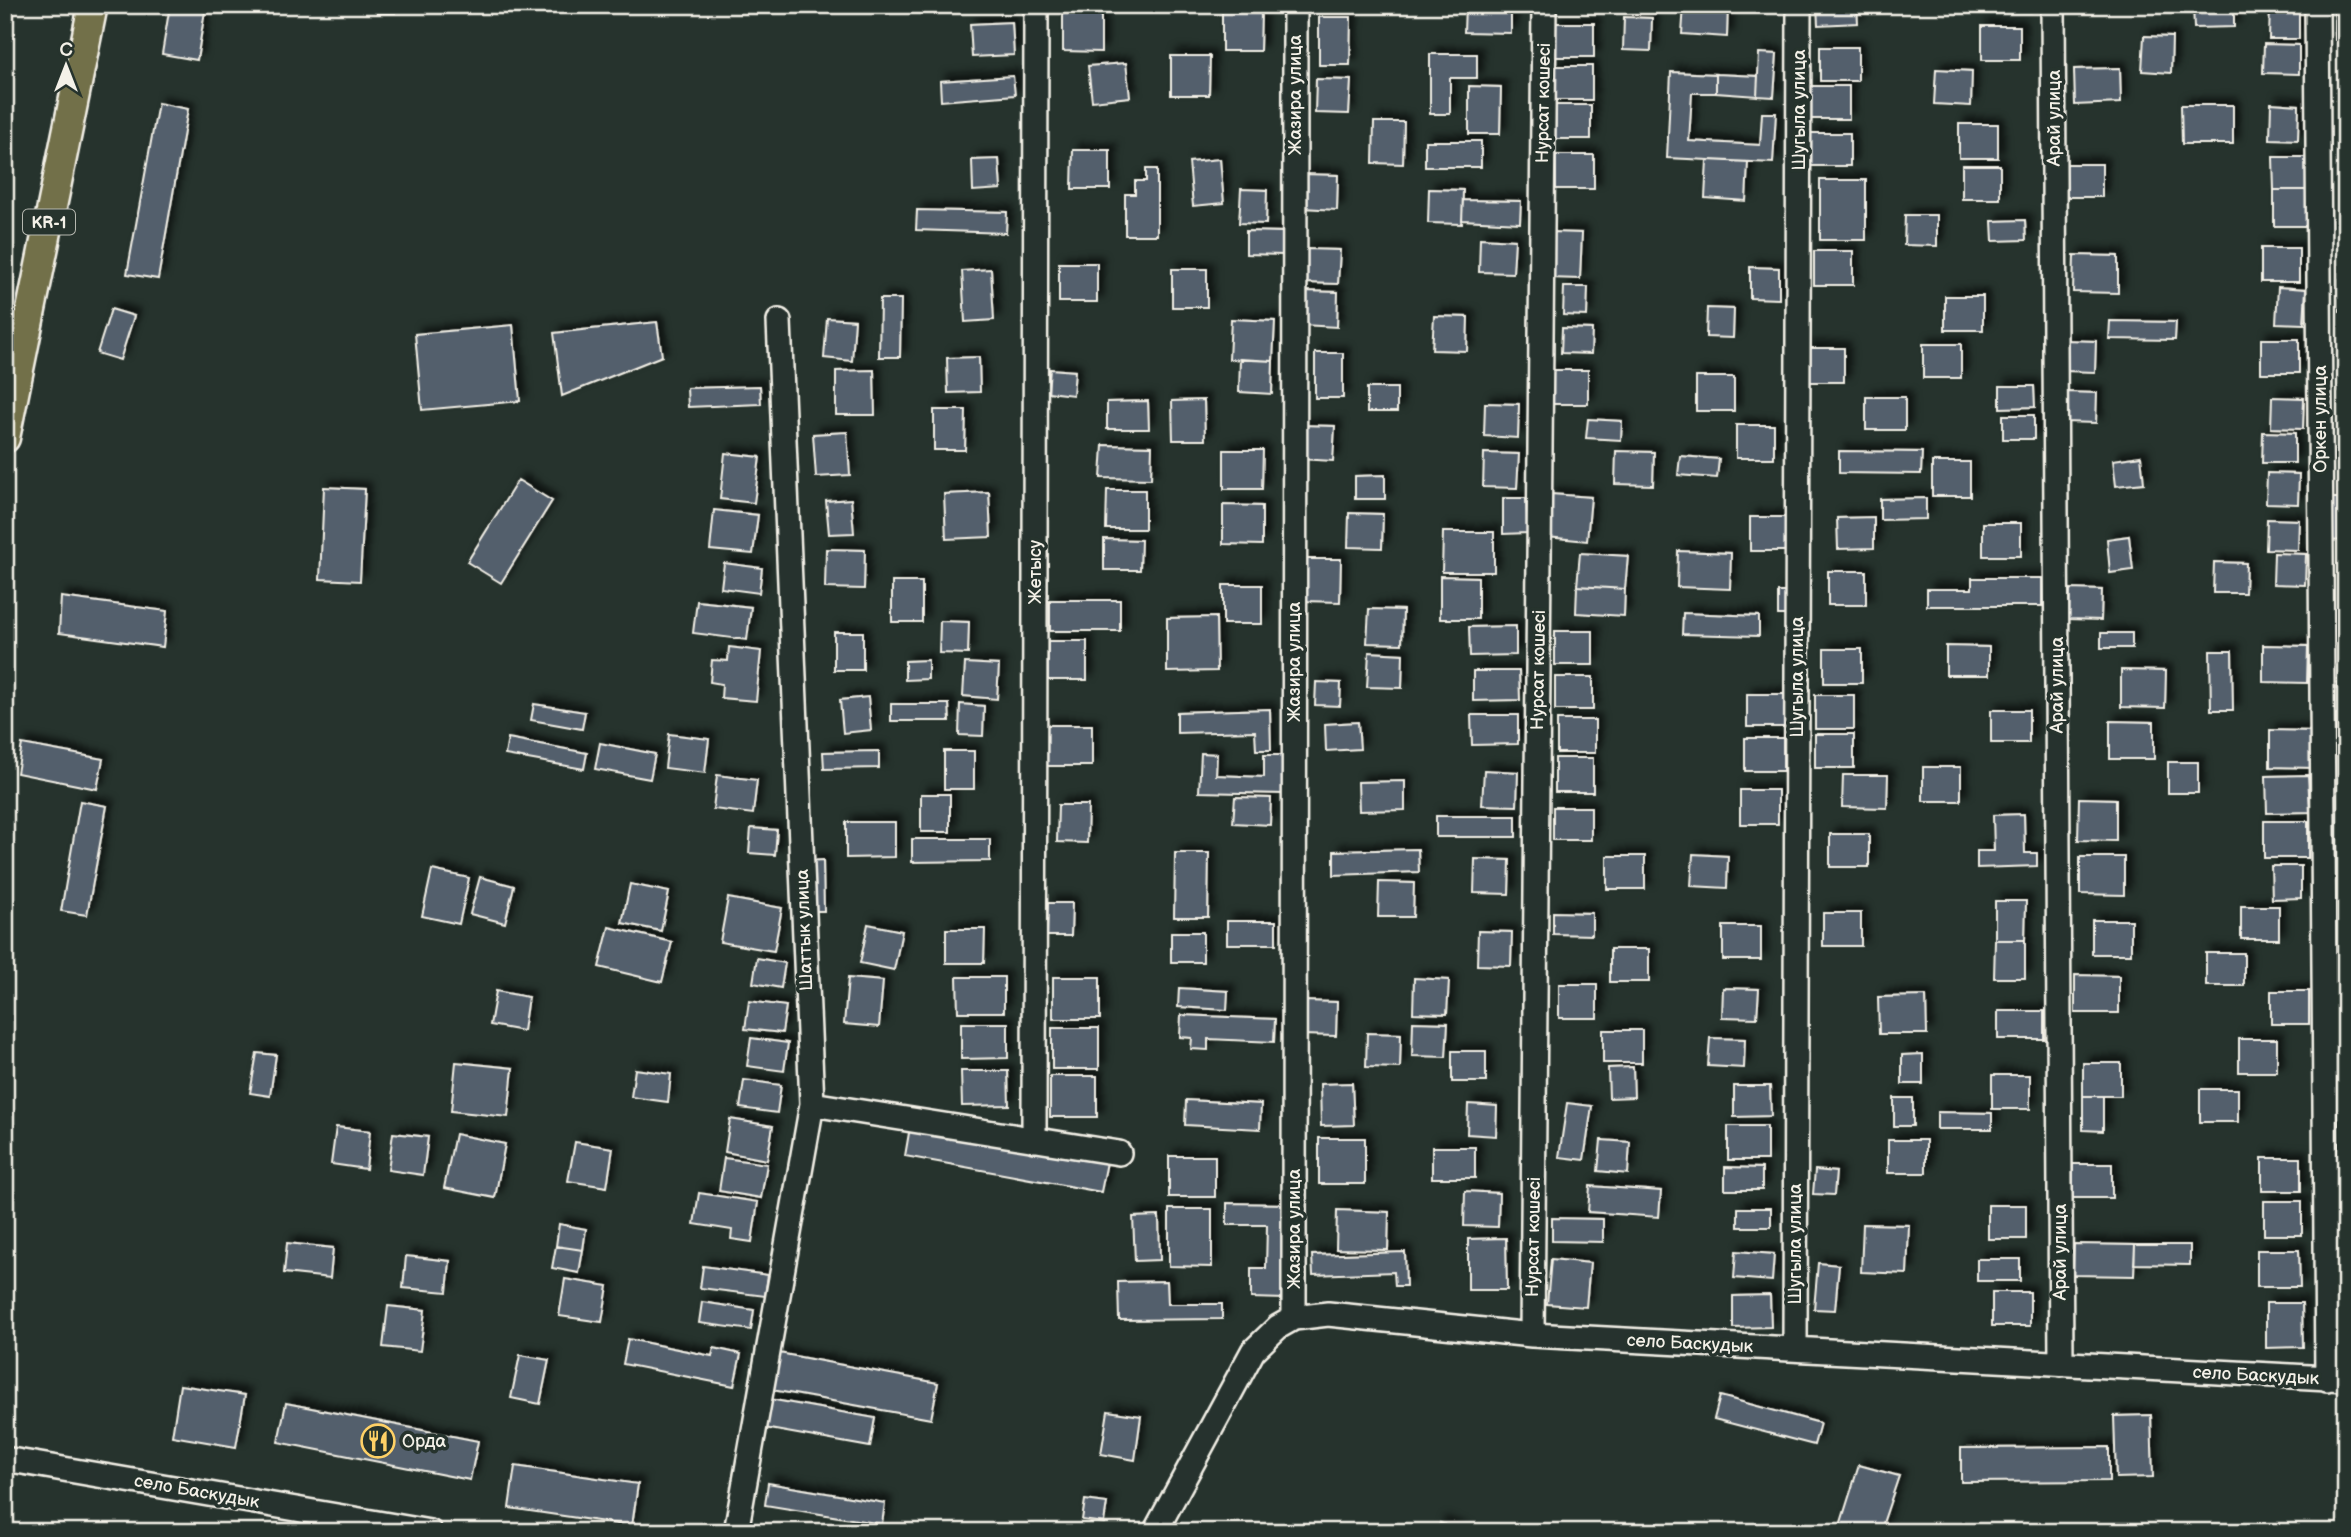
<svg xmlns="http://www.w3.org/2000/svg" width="2351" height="1537" viewBox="0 0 2351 1537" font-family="'Balsamiq Sans',sans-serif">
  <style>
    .building { fill: #535f6c; stroke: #f4f1e8; stroke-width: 2; filter: url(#shadow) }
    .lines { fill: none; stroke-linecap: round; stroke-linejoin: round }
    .minor-casing { stroke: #f4f1e8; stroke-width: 28 }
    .major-casing { stroke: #f4f1e8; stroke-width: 33 }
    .minor { stroke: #26332d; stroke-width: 23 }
    .major { stroke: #726f4a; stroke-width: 28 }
    .labels { text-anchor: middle; stroke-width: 7; stroke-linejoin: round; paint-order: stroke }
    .shield { fill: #26332d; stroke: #b6b8b0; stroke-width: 2 }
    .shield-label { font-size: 16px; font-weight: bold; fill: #f4f1e8 }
    .street-label { font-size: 18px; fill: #f4f1e8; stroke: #26332d }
    .poi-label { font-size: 18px; fill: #f4f1e8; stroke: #26332d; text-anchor: start }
  </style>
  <defs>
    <filter id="shadow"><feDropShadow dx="6" dy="-6" stdDeviation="3.5" flood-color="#0009"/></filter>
  </defs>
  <rect width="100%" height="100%" fill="#26332d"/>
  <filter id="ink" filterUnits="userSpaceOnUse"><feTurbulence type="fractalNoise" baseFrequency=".0143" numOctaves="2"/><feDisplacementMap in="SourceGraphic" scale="14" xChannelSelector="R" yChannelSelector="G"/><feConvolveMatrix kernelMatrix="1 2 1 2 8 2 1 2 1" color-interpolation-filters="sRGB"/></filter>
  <g filter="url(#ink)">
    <path class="building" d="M170,5h36l-9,55 -35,-6z
      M378,5h17v8h-17z
      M1465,5h46v28l-47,-1z
      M1557,5h38v3h-38z
      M1684,5h44l-1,32 -45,-3z
      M1817,5h40l1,18 -40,2z
      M1993,5h38v7h-38z
      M2193,5h41v22l-40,1z
      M2270,5h29v34h-30z
      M2334,6h12v34h-11z
      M1222,12h39l-1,39h-38z
      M1063,13h38v39l-38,-1z
      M1319,17h32l-1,48h-31z
      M1624,17l28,1 -1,33 -28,-1z
      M1012,22l2,33 -42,2 -2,-33z
      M1555,23h39v34h-39z
      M1982,26h38v34h-38z
      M2144,36l28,1 -1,36 -29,-2z
      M2264,44l35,1v29l-36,-1z
      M1820,47h38v34h-38z
      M1759,53l18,1 -3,43 -17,-1z
      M1430,54h47v24h-27v36h-20z
      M1171,56h39l-1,39h-38z
      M1126,63l4,34 -38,4 -4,-35z
      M1554,66h38v34h-38z
      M2120,68l1,35 -46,2 -1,-36z
      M1936,69l36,2 -1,35 -37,-2z
      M1671,72l45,2v19h-24l-3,48 71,4 2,-32h14l-3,50 -106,-5z
      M1716,74l42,2 -1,20 -41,-3z
      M1013,76l2,19 -74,6 -1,-20z
      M1316,79l35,1 -2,34 -34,-1z
      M1469,86l32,1 -1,47h-31z
      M1811,86h38v33h-38z
      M158,103l30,6 -30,170 -31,-5z
      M2271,103l28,2 -1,35 -28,-1z
      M1553,105h38v34h-38z
      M2181,105h52v39h-51z
      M1374,122h30l-1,42 -30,-1z
      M1959,124h39v34h-39z
      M1811,133h39v33h-39z
      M1425,141h56v26h-56z
      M1073,150h37v39h-38z
      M1556,155h38v34h-38z
      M2273,157h33v33h-32z
      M999,159l2,30 -28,2 -1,-31z
      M1220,159l4,44 -31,3 -4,-44z
      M1707,160l41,2 -2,39 -41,-3z
      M2063,164h39v33h-39z
      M1962,165h38v34h-38z
      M1146,169h11v66h-32v-41h10v-13h11z
      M1303,174l35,1 -1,35 -35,-2z
      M2343,176h3v34h-3z
      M1820,180h46v60h-46z
      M1241,189l26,1 -1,34 -27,-1z
      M1429,189l34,1 -1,34 -34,-1z
      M2274,190h32v36h-32z
      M1463,200l58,1 -1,22 -58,-3z
      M917,210l90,2 -1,21 -90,-3z
      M1905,215h32v31l-33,-1z
      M2025,220l1,20 -33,1 -1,-20z
      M1246,231l38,1 -1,23 -37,-1z
      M1551,232l31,1 -2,46 -31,-1z
      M1480,238l35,2 -2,33 -34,-1z
      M2261,248h38v34h-38z
      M1305,249l35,1 -2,34 -34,-1z
      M1814,251h39v34h-39z
      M2074,255l44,1v37l-45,-1z
      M1059,263h38v39h-38z
      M1750,267l29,1v31l-29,-1z
      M991,269l3,51 -29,2 -3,-51z
      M1172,269h35v38h-35z
      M2340,279h6v33h-6z
      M1564,287h24l-1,29 -24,-1z
      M2278,287l28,2 -2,35 -28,-1z
      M1303,291l35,1 -1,35 -35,-2z
      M1945,296h38v34h-38z
      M880,299h21l-1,58h-21z
      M1707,308l27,1 -1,29 -27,-1z
      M111,309l23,7 -14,44 -23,-7z
      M1434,316l34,1 -1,34 -35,-1z
      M827,318l28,2 -3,41 -28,-3z
      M1231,319l44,2 -2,40 -44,-2z
      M2110,321l66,1 -1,18 -66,-1z
      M657,322l5,34 -100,40 -8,-63z
      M513,325l7,76 -98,9 -7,-76z
      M1562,328l30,1 -1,25 -30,-1z
      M2261,339h38v34h-38z
      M2064,340l32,1 -1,31 -32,-1z
      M1923,344h38v34h-38z
      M2339,347h7v45h-6z
      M1806,348h38v34h-38z
      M1315,353h28v45h-28z
      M979,357l1,35 -32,1 -1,-35z
      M1240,359l33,2 -1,33 -33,-2z
      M1050,369l25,2 -2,24 -25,-3z
      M874,370l1,45h-39v-44z
      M1549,370h39v34h-39z
      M1696,377h38v34h-38z
      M760,386l1,18 -73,3 -1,-19z
      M2000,386h34l1,21 -35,1z
      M1367,388h30v24h-30z
      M2065,392l32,1 -1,30 -32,-1z
      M1866,397h39v33h-39z
      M2272,397l32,1 -1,31 -32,-1z
      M1204,400l1,40h-32l-1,-39z
      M1148,401l1,28h-42v-27z
      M1485,403l34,1 -1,34 -34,-2z
      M934,410h32l-1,40h-31z
      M2003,415h31v24h-31z
      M1588,419l34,2 -1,19 -35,-2z
      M1300,425l35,1 -2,35 -34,-2z
      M1736,425h38v33h-38z
      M847,432l3,43 -34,2 -3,-43z
      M2263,432l32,1v30h-33z
      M1103,445l49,1 -1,33 -50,-1z
      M1224,450h39l-1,39h-38z
      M1616,451l38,1 -1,33 -38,-1z
      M1839,451l83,1 -1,22 -82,-1z
      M725,453l35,4 -6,46 -34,-4z
      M1484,453l35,1 -2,34 -34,-1z
      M1680,456l39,3 -2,19 -39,-3z
      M2141,456l3,27 -28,3 -3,-26z
      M1932,462h38v34h-38z
      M2267,473l32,1 -1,30 -32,-1z
      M1385,475v24h-30v-23z
      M518,480l34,21 -51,82 -34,-21z
      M324,487l41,2 -5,92 -40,-2z
      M1107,490h38v39h-39z
      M989,492l2,45 -45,2 -2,-45z
      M1551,494l40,3 -4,44 -40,-4z
      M1503,498h23l1,35 -24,1z
      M1926,498v21l-46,1v-21z
      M2329,498h17v42l-16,1z
      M851,499l3,34 -25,1 -3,-33z
      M1223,505l39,1v39l-39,-1z
      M714,510l44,5 -5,39 -43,-4z
      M1349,513l34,1 -1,34 -34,-1z
      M1750,517h38v34h-38z
      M1874,517v31l-36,1 -1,-31z
      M2267,519l32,1 -1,30 -32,-1z
      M1983,523h38v33h-38z
      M1443,532h51v40h-52z
      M2129,536l4,34 -23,3 -3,-34z
      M1104,539l37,1 -1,30h-36z
      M826,549l39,1 -1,39 -39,-1z
      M1678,551l53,2 -1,36 -53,-2z
      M1580,553l48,3 -3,33 -48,-3z
      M2274,553l32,1 -1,31 -32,-1z
      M1303,559h38l-1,43 -37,-1z
      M2214,562l32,1 -1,30h-32z
      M724,563l38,5 -3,25 -38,-5z
      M1828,571h38v34h-38z
      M1440,576l38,1v42h-38z
      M1972,578h70v28h-115v-17h45z
      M892,582h30v40h-30z
      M1223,585h39v39h-39z
      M1577,586l48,3 -1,27 -48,-3z
      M2070,589l32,1 -1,30 -32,-1z
      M1778,592h14l-1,23h-13z
      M61,597l106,14 -4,36 -104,-14z
      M1050,600h70v31h-70z
      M697,601l54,6 -4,33 -54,-7z
      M1369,609l34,1 -1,34 -35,-1z
      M1683,613l76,3v20l-77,-2z
      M1216,617l1,54 -50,1v-54z
      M940,621l29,1 -1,32 -29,-1z
      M1516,626v29l-46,1 -1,-29z
      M1555,631h38v34h-38z
      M834,632h29v38h-29z
      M2101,633h31v15h-31z
      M2339,640h7v63l-8,-1z
      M1048,641h39v39h-39z
      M2263,645l45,1 -1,37 -44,-1z
      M1946,646l43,1v28h-43z
      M729,647l32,4 -5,50 -35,-3 1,-14 -12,-2 2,-22 16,1z
      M1824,649h38v34h-38z
      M2210,651h22l1,59h-22z
      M1369,652l34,2 -1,34 -35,-1z
      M928,660v19l-23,1v-19z
      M965,663l34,2 -2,34 -34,-3z
      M2121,670l45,1 -1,37 -44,-1z
      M1473,671h46l1,29 -47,1z
      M1555,677h38v33h-38z
      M1316,682l25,1 -1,23 -25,-1z
      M1747,694h38v33h-38z
      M1815,695h39v34h-39z
      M868,697l3,33 -28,3 -3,-33z
      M534,704l51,8 -3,17 -51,-9z
      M891,704h58l1,17h-59z
      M960,704l24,2 -1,30 -24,-1z
      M1270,709l1,41h-15l-1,-19 -78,2v-21z
      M1991,710h38v33h-38z
      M2336,714h10v34h-10z
      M1471,715h47v29l-46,1z
      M1557,720h38v33h-38z
      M2110,721l44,1v37h-44z
      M1358,722l2,27 -34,2 -1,-27z
      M1045,725h47v41h-47z
      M2270,730l44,1v37l-44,-1z
      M669,734l40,5 -4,34 -40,-5z
      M1815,734h39v34h-39z
      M508,738l79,15 -3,16 -79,-14z
      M1745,738h38v33h-38z
      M600,743l55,11 -5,25 -55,-10z
      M22,744l81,15 -6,30 -80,-16z
      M879,751v17l-55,1 -1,-17z
      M944,751h30v38h-30z
      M1201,753l16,1 -1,21 48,2v-22h20l-1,39 -84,-2z
      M1555,758h38v34h-38z
      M2168,762h30v31h-30z
      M1923,767h38v34h-38z
      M1484,770l34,2 -1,34 -35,-1z
      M717,775l40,5 -4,34 -40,-5z
      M1843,775h45l-1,33 -45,-1z
      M2308,775l2,37 -43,1 -1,-37z
      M1405,781v29l-46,1 -1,-29z
      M1740,790h38v34h-38z
      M921,794h29v38h-29z
      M1235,797l36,1 -1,27 -37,-2z
      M2079,798l37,1v42l-38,-1z
      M2344,798h2v34h-2z
      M80,801l27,5 -20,109 -26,-4z
      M1058,805h30l-1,38 -30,-1z
      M1553,807h38v33h-38z
      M2024,814l1,39h12v13l-60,2v-17h17l-1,-36z
      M1436,816h80v21h-80z
      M2264,821h44v37h-44z
      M846,822h49v35l-49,1z
      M751,828l26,2 -2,25 -26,-2z
      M1830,834h39v33h-39z
      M912,839h78v22l-78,1z
      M1418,849l1,23 -85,3v-24z
      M1175,853h34l-1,64h-34z
      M1693,854l35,2 -1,32 -36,-2z
      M1607,856h38v33h-38z
      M2080,857h44v38l-44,-1z
      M1475,859l35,1 -1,34 -35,-1z
      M823,860l1,51h-15l-1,-50z
      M2271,866h30v32l-29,1z
      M432,870l37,8 -10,46 -37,-8z
      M480,877l34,9 -9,37 -35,-9z
      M1379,882l35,1 -1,34h-35z
      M630,884l39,8 -8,39 -39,-8z
      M728,898l54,10 -8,43 -54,-9z
      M1995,901h31l-1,39h-30z
      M1048,903h24l-1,33h-24z
      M2241,906h38v33h-38z
      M1553,912l39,1v22l-39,-1z
      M1823,913h38v33h-38z
      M2092,920h39v34h-39z
      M1227,921h49v23h-49z
      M868,924l34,7 -8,39 -34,-7z
      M1723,926h38v34h-38z
      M609,927l63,15 -10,40 -63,-15z
      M946,929h39l-1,34h-38z
      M1478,931l34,1 -1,34 -34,-1z
      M1171,932h32v30h-32z
      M1995,940h30v38h-31z
      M1610,949h39v33h-39z
      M2206,953h38v33h-38z
      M757,958l28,5 -4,25 -28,-5z
      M2075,975l44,1v37h-44z
      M957,977h47v35h-46z
      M1053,977h47v42h-47z
      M848,978l35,3 -4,46 -35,-3z
      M1414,978l35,2 -2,34 -34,-1z
      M1559,984h38v34h-38z
      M1179,988l49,3 -1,19 -49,-3z
      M1723,988l36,1 -2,29 -35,-1z
      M496,991l32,6 -5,34 -33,-6z
      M2271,991h38v33h-38z
      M1926,996l1,38h-48l-1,-37z
      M749,1001l37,5 -4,27 -37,-4z
      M1302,1001l35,1 -1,34 -35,-1z
      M1998,1011h46v28h-46z
      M1181,1015l94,4 -1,23 -66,-3v11l-17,-1 1,-11 -12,-1z
      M1413,1022l35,1 -2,34 -34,-1z
      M961,1023h47v35l-47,1z
      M1052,1028h47v41h-47z
      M1603,1030h39v33h-39z
      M1367,1033l34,1 -1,34 -34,-1z
      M751,1038l37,5 -4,28 -37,-5z
      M1710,1038l35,1 -1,29 -36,-2z
      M2239,1039h38v33h-38z
      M1452,1051h34v31h-34z
      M257,1053l19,2 -6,41 -20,-3z
      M1923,1054v30h-21v-29z
      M456,1062l57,6 -5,49 -57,-6z
      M2083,1063h38v33h-38z
      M1633,1067l1,30 -25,1 -1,-30z
      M635,1069l36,5 -3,28 -37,-5z
      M961,1071h47l1,34 -47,1z
      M1992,1075h38v34h-38z
      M1050,1076h47v41h-47z
      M744,1080l37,5 -4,28 -37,-5z
      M1352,1083l2,42 -33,1 -1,-42z
      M1734,1086h36l1,30 -37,1z
      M2200,1089h38v33h-38z
      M2083,1096h20v35l-20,-1z
      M1894,1098h19v28h-19z
      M1186,1100l75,4 -1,25 -75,-4z
      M1567,1103l25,3 -8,54 -25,-3z
      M1468,1104l29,2 -1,30 -29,-2z
      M1937,1112l55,1v16h-55z
      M730,1119l43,7 -6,34 -42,-8z
      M1728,1126h39v34h-39z
      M336,1127l34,4 -4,38 -35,-5z
      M910,1127l197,35 -6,30 -196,-36z
      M393,1133l35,4 -5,38 -35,-5z
      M455,1134l50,10 -10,54 -51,-10z
      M1319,1138h46v46h-46z
      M1601,1140l29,2 -2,32 -30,-3z
      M1888,1140h38v33h-38z
      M575,1142l38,6 -6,39 -39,-6z
      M1432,1147h43v31h-43z
      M1169,1156h46v41h-46z
      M724,1158l43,6 -6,34 -42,-7z
      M2262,1158h39v33h-39z
      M2073,1164h39v34h-39z
      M1725,1167l37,1v22h-37z
      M1815,1170l21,2 -2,23 -21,-1z
      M1590,1186l71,5 -2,26 -71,-5z
      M1465,1191l34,2 -1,34 -34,-1z
      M699,1193l59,9 -6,40 -21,-3 1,-9 -38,-6z
      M2264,1201h38v34h-38z
      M2339,1201h7v33h-7z
      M1227,1203l59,1 -1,95 -34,-1v-30h15l1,-43h-40z
      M1988,1205h38v34h-38z
      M1738,1208h33v19h-33z
      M1169,1209h43v58l-43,-1z
      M1337,1210l52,2 -1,38 -52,-1z
      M1159,1216l1,44 -25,1 -2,-44z
      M1552,1218l51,1v23l-51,-1z
      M559,1224l27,5 -3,21 -27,-4z
      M1863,1224l46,1 -2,49 -46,-2z
      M1506,1238l1,52h-39v-51z
      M287,1243l46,5 -3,30 -46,-5z
      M2074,1244l61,1 -1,31 -61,-1z
      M2135,1245h55v20l-56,-1z
      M556,1246l27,4 -4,23 -27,-5z
      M2257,1250h42l1,37h-43z
      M1736,1251l38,3 -2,27 -38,-3z
      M1405,1252l1,34h-11l-1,-14 -81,3 -1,-20z
      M406,1256l44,5 -3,31 -44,-4z
      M1551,1259l39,4 -4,44 -39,-3z
      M1977,1259h43v22h-43z
      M1818,1263l21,2 -4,45 -21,-1z
      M703,1266l65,9 -3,21 -65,-8z
      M565,1279l43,7 -6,36 -43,-6z
      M1167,1281l1,23h54v15l-103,1 -1,-38z
      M1992,1292h38v34h-38z
      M1770,1295l1,32 -38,1v-32z
      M702,1302l52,8 -3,20 -52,-7z
      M2266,1303h36l1,44 -37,1z
      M388,1306l37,4 -5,41 -37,-4z
      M2336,1312h10v34h-10z
      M628,1339l84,17 2,-8 27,6 -7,32 -111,-22z
      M779,1353l159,30 -7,36 -159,-29z
      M520,1355l29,5 -9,44 -29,-6z
      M180,1385l65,10 -9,52 -64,-11z
      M1720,1396l100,27 -6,22 -100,-26z
      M769,1399l106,19 -5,29 -106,-19z
      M286,1403l192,38 -8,39 -192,-38z
      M1108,1411l33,5 -6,44 -34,-6z
      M2151,1415l2,62 -37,1 -2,-62z
      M2109,1447v34l-148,1v-34z
      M1859,1465l40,11 -19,56h-42z
      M515,1466l123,18 -6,42 -123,-18z
      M768,1483l117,20 -3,21 -117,-19z
      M1085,1500l22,3 -3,20 -22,-3z
      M1440,1523l25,9h-28z"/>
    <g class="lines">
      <defs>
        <path id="minor" d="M2053,5l8,1359
          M2317,5l10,1374
          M812,1104l307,49
          M1034,1140l2,-1135
          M1294,1318l1,-1313
          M1532,1335l12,-1330
          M1795,1349l4,-1344
          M5,1459l425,73
          M736,1532l76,-428 -33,-783
          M1155,1532l98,-181 25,-24 16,-9 34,-4 204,21 814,44"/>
        <path id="major" d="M5,438l88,-433"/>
      </defs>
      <use href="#minor" class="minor-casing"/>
      <use href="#major" class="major-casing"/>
      <use href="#minor" class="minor"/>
      <use href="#major" class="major"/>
    </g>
  </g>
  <defs>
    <symbol id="restaurant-ring" viewBox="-11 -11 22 22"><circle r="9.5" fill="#26332d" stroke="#ffd166" stroke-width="1.5"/><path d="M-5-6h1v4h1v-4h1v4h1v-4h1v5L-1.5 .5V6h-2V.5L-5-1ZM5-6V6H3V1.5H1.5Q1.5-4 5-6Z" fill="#ffd166"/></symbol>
  </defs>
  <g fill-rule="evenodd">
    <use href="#restaurant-ring" x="359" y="1422" width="38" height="38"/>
  </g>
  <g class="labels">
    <rect class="shield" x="23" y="209.5" width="52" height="25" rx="5"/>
    <g class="shield-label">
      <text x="49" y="228">KR-1</text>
    </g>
    <g class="street-label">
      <text transform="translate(1295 95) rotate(-90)" y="6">Жазира улица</text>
      <text transform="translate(1543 103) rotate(-89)" y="6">Нурсат кошесi</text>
      <text transform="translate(1799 110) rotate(-90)" y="6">Шугыла улица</text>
      <text transform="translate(2054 118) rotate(-90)" y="6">Арай улица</text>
      <text transform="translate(2320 419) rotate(-90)" y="6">Оркен улица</text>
      <text transform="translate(1035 572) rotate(-90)" y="6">Жетысу</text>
      <text transform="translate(1294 662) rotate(-90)" y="6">Жазира улица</text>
      <text transform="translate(1538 670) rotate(-89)" y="6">Нурсат кошесi</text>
      <text transform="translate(1797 677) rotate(-90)" y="6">Шугыла улица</text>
      <text transform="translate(2057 685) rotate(-90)" y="6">Арай улица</text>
      <text transform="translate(804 930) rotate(-92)" y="6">Шаттык улица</text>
      <text transform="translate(1294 1229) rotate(-90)" y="6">Жазира улица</text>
      <text transform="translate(1533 1237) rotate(-89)" y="6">Нурсат кошесi</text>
      <text transform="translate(1795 1244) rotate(-90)" y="6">Шугыла улица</text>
      <text transform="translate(2060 1252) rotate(-90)" y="6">Арай улица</text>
      <text transform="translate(1690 1343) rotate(3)" y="6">село Баскудык</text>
      <text transform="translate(2256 1375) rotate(3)" y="6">село Баскудык</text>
      <text transform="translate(197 1491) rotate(10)" y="6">село Баскудык</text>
    </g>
    <g class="poi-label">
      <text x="402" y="1447">Орда</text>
    </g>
  </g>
  <rect width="2351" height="1537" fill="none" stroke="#26332d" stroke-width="28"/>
  <rect x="14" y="14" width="2323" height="1509" fill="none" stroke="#f4f1e8" stroke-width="2.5" filter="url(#ink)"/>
  <g transform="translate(66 66)" stroke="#26332d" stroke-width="5" paint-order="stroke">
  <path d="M0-5L12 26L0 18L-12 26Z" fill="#f4f1e8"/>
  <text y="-10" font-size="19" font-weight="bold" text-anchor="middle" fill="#f4f1e8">С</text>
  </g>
</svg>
